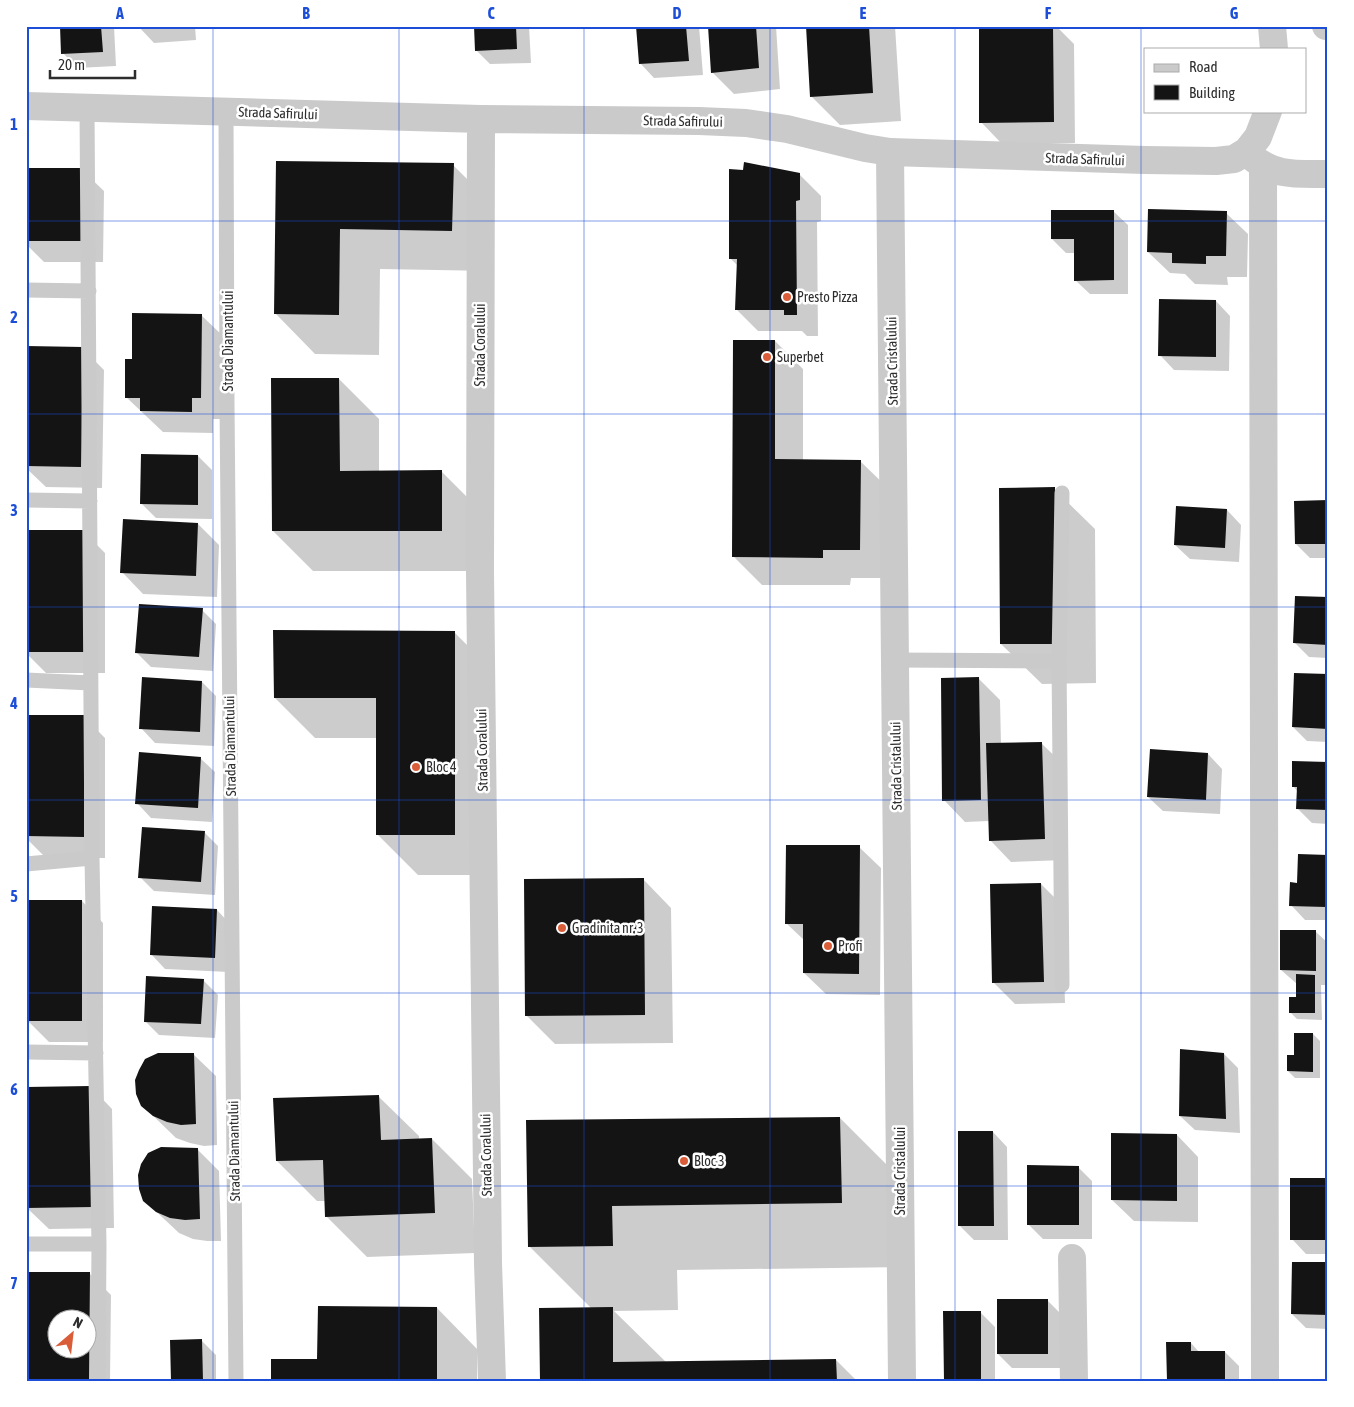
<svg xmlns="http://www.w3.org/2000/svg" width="1354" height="1407" viewBox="0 0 1354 1407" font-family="'Asap Condensed',sans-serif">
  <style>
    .shadow { fill: #0003; fill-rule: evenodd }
    .building { fill: #141414; fill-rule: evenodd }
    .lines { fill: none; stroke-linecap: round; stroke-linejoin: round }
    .service { stroke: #cacaca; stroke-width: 15 }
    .minor { stroke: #cacaca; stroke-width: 28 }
    .tertiary { stroke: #cacaca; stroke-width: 28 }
    .grid { fill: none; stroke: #1d4ed8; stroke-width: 1; stroke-opacity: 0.55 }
    .poi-dot { fill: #da5d39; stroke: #fff; stroke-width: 2 }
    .labels { text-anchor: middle; stroke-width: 5; stroke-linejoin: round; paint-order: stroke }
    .street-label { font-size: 14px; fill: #2d2d2d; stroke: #fff }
    .poi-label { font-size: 14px; fill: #2d2d2d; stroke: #fff; text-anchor: start }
    .neatline { fill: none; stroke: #1d4ed8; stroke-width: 2 }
    .grid-label { font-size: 16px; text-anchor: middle; font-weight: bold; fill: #1d4ed8 }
  </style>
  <rect width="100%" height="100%" fill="#fff"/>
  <path class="shadow" d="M26,26l3,36 -3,1z
    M61,26h53l2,40 -39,2 -14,-15z
    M138,26h57l1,14 -42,3z
    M475,26h54l2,37 -41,1 -14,-14z
    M637,26h62l4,49 -49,3 -14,-15z
    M709,26h67l4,63 -46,5 -22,-22z
    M807,26h88l6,95 -61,4 -29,-29z
    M980,26h76l18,18 1,99 -73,1 -21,-22z
    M278,162l175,3 40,40 -1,66 -112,-2 -1,86 -64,-1 -40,-41z
    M26,169l56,1 22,21 -1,71h-59l-18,-18z
    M799,174l22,22v25l-4,1 1,114h-11l-5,-5h-44l-22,-22 2,-43 -8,-8z
    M1113,211l15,14v69h-38l-15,-14v-27h-9l-14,-14z
    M1226,213l22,21 -1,43h-20l1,8 -33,-1 -10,-10 -15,-1 -22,-21z
    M1216,301l14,15 -1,55 -55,-1 -14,-15z
    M201,315l22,21 -1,83h-9v14l-50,-1 -37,-35 7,-36z
    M775,341l28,28v92h57l29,28 -1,89h-37l-1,7h-88l-29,-29z
    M26,347l56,1 22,22 -2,118 -56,-1 -20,-19z
    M339,379l40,40v53l62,-1 41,41v59h-169l-40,-40z
    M198,456l14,14v49l-56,-1 -15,-15z
    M1054,489l41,40 1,154 -54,1 -41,-40z
    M1328,501v57h-18l-14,-14z
    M1227,510l14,15 -2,37 -49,-3 -15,-14z
    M198,524l21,21 -2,52 -74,-3 -21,-22z
    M26,531h57l22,22v120h-59l-20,-20z
    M1328,598v60l-19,-1 -15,-15z
    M202,610l14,14 -3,47 -62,-4 -15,-15z
    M454,632l40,40 1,203h-77l-41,-41v-96h-62l-40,-40z
    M1328,676v66l-21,-1 -14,-14z
    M978,678l22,22 1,44 40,-1 22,21 3,96 -55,2 -21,-22 -1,-19 -24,1 -21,-22z
    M202,682l14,14 -2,50 -59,-3 -14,-15z
    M26,716h57l22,22v120h-59l-20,-20z
    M1208,754l14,15 -2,45 -57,-3 -15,-14z
    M200,758l15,14 -3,50 -61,-4 -14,-15z
    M1328,763v61l-16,-1 -14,-14v-17l-5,-6z
    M204,832l14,14 -3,49 -61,-4 -14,-14z
    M859,847l22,21 -1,127 -54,-1 -22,-21 1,-32 -18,-17z
    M1328,857v63h-23l-14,-15 7,-21z
    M643,879l28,29 2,135 -118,1 -29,-29z
    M1041,884l21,21 3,98 -50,1 -21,-21z
    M82,901l21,22v119h-54l-22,-22z
    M217,910l14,15 -2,47 -64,-3 -14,-15z
    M1316,932l12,11v42h-7l1,35 -25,-1 -7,-7 7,-14v-14l-16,-14z
    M203,980l15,15 -3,43 -56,-3 -14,-14z
    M1313,1034l7,7v37h-25l-7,-7 7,-14z
    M1224,1054l14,14 2,65 -45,-3 -15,-14z
    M194,1055l22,21 1,69 -13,1 -14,-3 -14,-5 -34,-33z
    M91,1087l21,22 2,119 -65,1 -22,-21z
    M378,1096l41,40v3h13l40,40 3,74 -108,4 -40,-40 -1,-16h-9l-40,-40z
    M840,1118l65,65 1,84 -229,3 1,40 -64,1 52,51 170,-2 21,21h-315l50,-72 -63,-63 -2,-125z
    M993,1132l14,15 1,93h-34l-14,-14z
    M1177,1135l21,22v65l-64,-1 -22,-21z
    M197,1149l22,22 2,70h-14l-14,-2 -14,-6 -34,-32z
    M1078,1167l14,14v58h-49l-14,-14z
    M1328,1180v74h-22l-14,-15z
    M1328,1264v65l-22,-1 -14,-14z
    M28,1273h61l22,22 -1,86h-82zM58,1320h30v30h-30z
    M1047,1300l15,15v53h-50l-14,-14z
    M437,1308l40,41v32h-205z
    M980,1312l15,15v54h-50z
    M202,1341l14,14v26h-44z
    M1191,1343l8,9h26l14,14v15h-71z"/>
  <path class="building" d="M60,26h41l2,26 -42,2z
    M474,26h42l1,23 -42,2z
    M636,26h50l3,35 -50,3z
    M708,26h48l3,42 -48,5z
    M806,26h63l4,67 -63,4z
    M979,26h74l1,96 -75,1z
    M276,161l178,2 -2,68 -112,-2 -1,86 -65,-1z
    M744,162l56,11v27l-4,1 1,114h-13v-5h-49l2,-51h-8v-90l14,1z
    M26,168h57l-1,73h-56z
    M1148,209l79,2 -1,45h-20v8l-34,-1v-10l-25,-1z
    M1051,210h63v70l-40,1v-42h-23z
    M1159,299l57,1v57l-58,-1z
    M132,313l70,1 -1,84h-9v14l-52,-1v-13h-15v-39h7z
    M733,340h42v119l86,1 -1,90h-37v8l-91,-1z
    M26,346l57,1 -2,120 -55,-1z
    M271,378h68l1,93 102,-1v61h-170z
    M141,454l57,1v50l-58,-1z
    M1055,487l1,157h-56l-1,-156z
    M1328,500v44h-33l-1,-43z
    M1176,506l51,3 -2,39 -51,-3z
    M123,519l75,4 -2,53 -76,-3z
    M26,530h58v122h-58z
    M1295,596l33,1v48l-35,-2z
    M139,604l64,4 -4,49 -64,-4z
    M273,630l182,1v204h-79v-137h-102z
    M1294,673l34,1v55l-36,-2z
    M142,677l60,4 -2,51 -61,-3z
    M979,677l2,123 -39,1 -1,-123z
    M26,715h58v122l-58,-1z
    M1042,742l3,97 -56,2 -3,-98z
    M1150,749l58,4 -2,47 -59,-3z
    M139,752l62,5 -3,51 -63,-4z
    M1292,761l36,1 -1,48 -31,-1 1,-22h-5z
    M142,827l63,4 -4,51 -63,-4z
    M786,845h74l-1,129 -56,-1v-49h-18z
    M1298,854l30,1 -2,52 -37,-1 1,-24 7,1z
    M644,878l1,137 -120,1 -1,-137z
    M1041,883l3,99 -52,1 -2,-99z
    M26,900h56v121h-56z
    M152,906l65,3 -2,49 -65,-3z
    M1280,930h36v41l-36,-1z
    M1296,974l19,1v38h-26v-16h7z
    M146,976l58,3 -3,45 -57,-2z
    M1294,1033h19v39l-26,-1v-16h7z
    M1180,1049l44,4 2,66 -47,-3z
    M158,1053h36l2,71 -15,1 -14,-3 -14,-6 -12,-10 -5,-12 -1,-14 4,-10 6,-11z
    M91,1086l2,121 -67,1v-121z
    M379,1095l2,45 51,-2 3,75 -110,4 -2,-57 -47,1 -3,-63z
    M840,1117l2,86 -230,3 1,40 -85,1 -2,-127z
    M958,1131h35l1,95h-36z
    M1111,1133l66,1v67l-66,-1z
    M161,1147l37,1 2,71 -15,1 -15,-2 -14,-6 -13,-11 -4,-12 -1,-14 3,-11 7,-11z
    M1027,1165l52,1v59h-52z
    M1290,1178h38v62h-38z
    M1292,1262h36v53l-37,-1z
    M27,1272h63l-1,109h-62zM58,1320h30v30h-30z
    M997,1299h51v55h-51z
    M318,1306l119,1v74h-166v-22h46z
    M613,1307v55l223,-3 1,22h-297l-1,-73z
    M943,1311h38v70h-37z
    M202,1339l1,42h-32l-1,-41z
    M1166,1342h25v9h34v30h-58z"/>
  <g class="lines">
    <path class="service" d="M87,107l5,751 7,386 -1,137
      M226,111l1,293 9,977
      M26,290l63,1
      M26,500l64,1
      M895,660l164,1
      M26,680l65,3
      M26,864l66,-6
      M1062,985l-3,-324 3,-168
      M26,1052l70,1
      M26,1244h73"/>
    <path class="minor" d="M1326,26h2
      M26,106l455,13 218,2 47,2 41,6 78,19 25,4
      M481,119l-1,454 8,690 4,118
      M1249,154c22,23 50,20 79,20
      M1263,165l2,1216
      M1072,1258l2,123"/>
    <path class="tertiary" d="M1272,26l2,23
      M902,1381l-12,-1229 255,8 71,1 18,-2 13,-8 11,-14 10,-26"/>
  </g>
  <path class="grid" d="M213,26v1355M399,26v1355M584,26v1355M770,26v1355M955,26v1355M1141,26v1355M26,221h1302M26,414h1302M26,607h1302M26,800h1302M26,993h1302M26,1186h1302"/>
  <g class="poi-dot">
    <circle cx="787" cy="297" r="5"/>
    <circle cx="767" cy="357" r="5"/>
    <circle cx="416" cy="767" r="5"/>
    <circle cx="562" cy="928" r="5"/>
    <circle cx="828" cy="946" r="5"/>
    <circle cx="684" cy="1161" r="5"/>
  </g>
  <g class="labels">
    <g class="street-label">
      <text transform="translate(278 113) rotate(2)" y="5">Strada Safirului</text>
      <text transform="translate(683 121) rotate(1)" y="5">Strada Safirului</text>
      <text transform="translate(1085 159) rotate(2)" y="5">Strada Safirului</text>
      <text transform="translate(228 341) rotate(-90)" y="5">Strada Diamantului</text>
      <text transform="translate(480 345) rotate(-90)" y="5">Strada Coralului</text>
      <text transform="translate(892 361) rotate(-91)" y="5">Strada Cristalului</text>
      <text transform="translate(230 746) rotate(-91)" y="5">Strada Diamantului</text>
      <text transform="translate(482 750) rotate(-91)" y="5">Strada Coralului</text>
      <text transform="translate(896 766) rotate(-91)" y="5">Strada Cristalului</text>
      <text transform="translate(234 1151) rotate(-91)" y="5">Strada Diamantului</text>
      <text transform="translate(486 1155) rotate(-91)" y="5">Strada Coralului</text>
      <text transform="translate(900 1171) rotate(-90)" y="5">Strada Cristalului</text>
    </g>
    <g class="poi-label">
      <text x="797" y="302">Presto Pizza</text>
      <text x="777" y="362">Superbet</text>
      <text x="426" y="772">Bloc 4</text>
      <text x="572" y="933">Gradinita nr. 3</text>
      <text x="838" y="951">Profi</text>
      <text x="694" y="1166">Bloc 3</text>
    </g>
  </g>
  <rect width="1354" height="1407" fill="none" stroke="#ffffff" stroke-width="55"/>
  <rect x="1144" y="48" width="162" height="65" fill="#ffffff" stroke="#ababab"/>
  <rect x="1154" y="64" width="25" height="8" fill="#cacaca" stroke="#ababab"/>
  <text x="1189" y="72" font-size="15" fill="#2d2d2d">Road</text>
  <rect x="1154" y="85" width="25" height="15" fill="#141414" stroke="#ababab"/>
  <text x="1189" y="98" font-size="15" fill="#2d2d2d">Building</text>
  <g transform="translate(72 1334) rotate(28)"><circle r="24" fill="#ffffff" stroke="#ababab"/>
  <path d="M0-4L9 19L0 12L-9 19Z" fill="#da5d39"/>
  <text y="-8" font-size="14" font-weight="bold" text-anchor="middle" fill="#2d2d2d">N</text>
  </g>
  <path d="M50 70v8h85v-8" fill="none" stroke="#2d2d2d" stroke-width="2.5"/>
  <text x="58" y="70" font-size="15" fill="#2d2d2d" stroke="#ffffff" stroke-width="4" paint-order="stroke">20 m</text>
  <rect x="28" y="28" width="1298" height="1352" class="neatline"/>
  <g class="grid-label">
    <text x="120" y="19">A</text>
    <text x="306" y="19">B</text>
    <text x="491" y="19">C</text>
    <text x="677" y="19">D</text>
    <text x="863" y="19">E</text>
    <text x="1048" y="19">F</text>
    <text x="1234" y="19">G</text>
    <text x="14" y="130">1</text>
    <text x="14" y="323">2</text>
    <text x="14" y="516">3</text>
    <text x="14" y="709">4</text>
    <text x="14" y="902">5</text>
    <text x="14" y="1095">6</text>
    <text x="14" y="1289">7</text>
  </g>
</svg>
